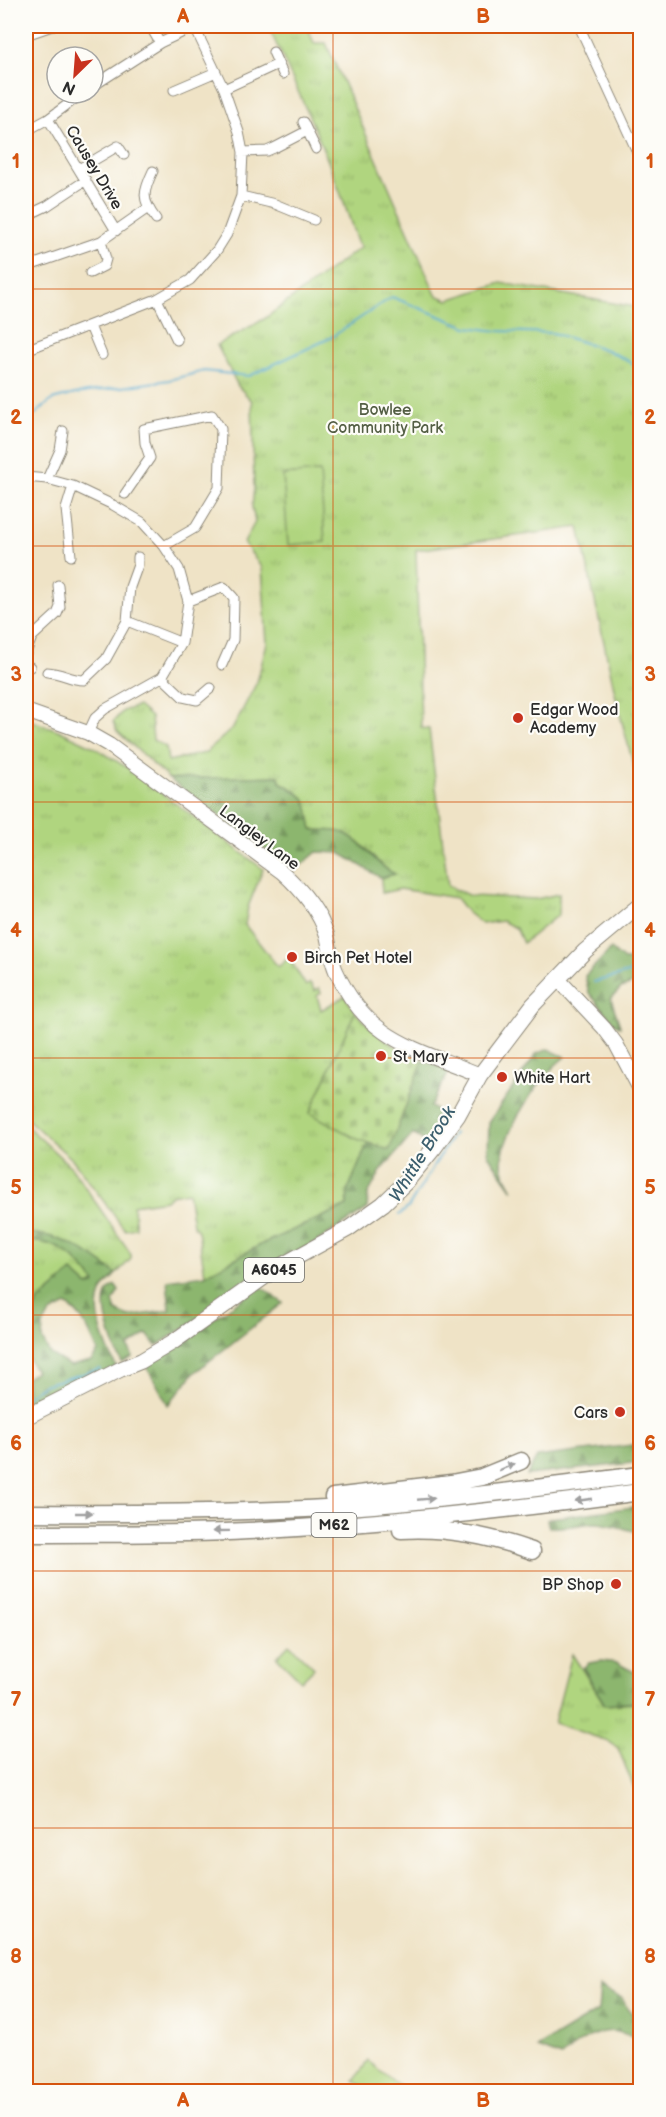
<svg xmlns="http://www.w3.org/2000/svg" width="666" height="2117" viewBox="0 0 666 2117" font-family="'Balsamiq Sans',sans-serif">
  <style>
    .grass { fill: url(#grass-tufts); stroke: #6e8055; stroke-width: 1.5 }
    .forest { fill: url(#forest-firs); stroke: #5c704c; stroke-width: 1.5; fill-rule: evenodd }
    .cemetery { fill: url(#cemetery-stones); stroke: #6e8055; stroke-width: 1.5 }
    .garden { fill: #b0d57f; stroke: #6e8055; stroke-width: 1.5 }
    .lines { fill: none; stroke-linecap: round; stroke-linejoin: round }
    .stream { stroke: #54aad0; stroke-width: 2 }
    .street-casing { stroke: #8d8778; stroke-width: 11 }
    .secondary-casing { stroke: #8d8778; stroke-width: 16 }
    .primary-casing { stroke: #8d8778; stroke-width: 17 }
    .highway-casing { stroke: #8d8778; stroke-width: 19 }
    .street { stroke: #fff; stroke-width: 9 }
    .secondary { stroke: #fff; stroke-width: 14 }
    .primary { stroke: #fff; stroke-width: 15 }
    .highway { stroke: #fff; stroke-width: 16 }
    .oneway { fill: #a0a0a0 }
    .grid { fill: none; stroke: #d5540f; stroke-width: 1.5; stroke-opacity: 0.55 }
    .poi-dot { fill: #c8321e; stroke: #fdfcf7; stroke-width: 2 }
    .labels { text-anchor: middle; stroke-width: 4.5; stroke-linejoin: round; paint-order: stroke }
    .shield { fill: #fdfcf7; stroke: #6a6a68; stroke-width: 1.5 }
    .shield-label { font-size: 15px; font-weight: bold; fill: #2b2b2b }
    .street-label { font-size: 16px; fill: #2b2b2b; stroke: #fdfcf7 }
    .park-label { font-size: 16px; fill: #535e44; stroke: #fdfcf7 }
    .poi-label { font-size: 16px; fill: #2b2b2b; stroke: #fdfcf7; text-anchor: start }
    .water-label { font-size: 18px; font-style: italic; fill: #3b5e6d; stroke: #fdfcf7 }
    .neatline { fill: none; stroke: #d5540f; stroke-width: 2 }
    .grid-label { font-size: 20px; text-anchor: middle; font-weight: bold; fill: #d5540f }
  </style>
  <defs>
    <pattern id="grass-tufts" width="24" height="20" patternUnits="userSpaceOnUse" patternTransform="scale(1.5)"><rect width="24" height="20" fill="#b0d57f"/><path d="M3 7l-1-3M5 7V3M7 7l1-3M15 17l-1-3M17 17v-4M19 17l1-3" fill="none" stroke="#98b76e"/></pattern>
    <pattern id="forest-firs" width="22" height="20" patternUnits="userSpaceOnUse" patternTransform="scale(1.5)"><rect width="22" height="20" fill="#8cb66e"/><path d="M5 1l3.5 6h-7zM16 11l3.5 6h-7z" fill="#73945b"/></pattern>
    <pattern id="cemetery-stones" width="16" height="16" patternUnits="userSpaceOnUse" patternTransform="scale(1.5)"><rect width="16" height="16" fill="#b0d57f"/><path d="M2 7V4a2 2 0 0 1 4 0v3zM10 15v-3a2 2 0 0 1 4 0v3z" fill="#98b76e"/></pattern>
  </defs>
  <rect width="100%" height="100%" fill="#fdfcf7"/>
  <filter id="ink" filterUnits="userSpaceOnUse"><feTurbulence type="fractalNoise" baseFrequency=".0167" numOctaves="2"/><feDisplacementMap in="SourceGraphic" scale="12" xChannelSelector="R" yChannelSelector="G"/><feConvolveMatrix kernelMatrix="1 2 1 2 8 2 1 2 1" color-interpolation-filters="sRGB"/></filter>
  <filter id="wash" filterUnits="userSpaceOnUse"><feTurbulence type="fractalNoise" baseFrequency=".008" numOctaves="4" result="noise"/><feDisplacementMap in="SourceGraphic" scale="24" xChannelSelector="R" yChannelSelector="G"/><feGaussianBlur stdDeviation="1.35" result="paint"/><feColorMatrix in="noise" values="0 0 0 0 0 0 0 0 0 0 0 0 0 0 0 0 0 1.4 0 .05"/><feComposite in="paint" operator="in"/></filter>
  <g filter="url(#wash)">
    <rect width="100%" height="100%" fill="#efe3c6"/>
    <path class="grass" d="M268,26h39l7,17h12l110,252 12,5 53,-17 139,25v481l-22,-82 -39,-180 -163,23 5,178 8,1 19,157 22,10 66,3 23,-5v20l-36,29 -7,-15 -14,-7 -20,3 -15,-12 -11,-14 -56,-9 -18,4 -1,-15 13,-4c-19,-10 -29,-32 -49,-40 -9,-4 -23,-3 -34,-4 -4,-32 -3,-32 -31,-48l-1,-6 -110,3 -52,-48 -4,-9 10,-11 15,-5 13,11 2,23 13,7 2,14 37,-8 28,-25 24,-46 10,-39 -5,-75 -18,-25 11,-21 -3,-15 2,-19 -2,-87 -14,-15 -21,-41 47,-26 97,-72 -4,-5c-23,-75 -56,-145 -89,-216z
      M26,719l32,11 36,17 37,23 132,99 -15,38 -3,18 33,42 11,-9 17,28 4,-3 5,8 4,-3 2,5 -4,3 4,14 24,-14 10,16 -45,101 58,30 -20,47 -1,16 -83,37 -59,32 -7,-44 -5,-6 -5,-33 -17,3 -5,5 -33,5 3,23 -11,2 -52,-70 -47,-42z
      M26,1125l46,43 59,86v5l-15,15c-26,-21 -56,-40 -90,-41z
      M26,1241c31,-1 52,17 69,42l-7,3 -16,-14 -32,28 -14,21z
      M572,1654l33,51 32,-2 3,12v87l-22,-54 -10,-7 -54,-18z"/>
    <path class="forest" d="M279,776l1,6c30,17 26,15 32,48 10,1 25,-1 34,4 19,9 30,32 49,40l-14,4 -41,-25 -23,-1 -23,19 -125,-92z
      M611,949l13,11h16v21l-19,7 -10,11 9,27 -5,-2 -26,-31 -4,-17z
      M548,1049l17,8c-25,19 -63,75 -63,107 0,9 7,18 11,26l-25,-35 1,-33 47,-68z
      M423,1060l27,10 -20,37 20,10 -22,26 -15,-9 -32,37 -13,23 -1,15 -211,137 -9,-12 -19,13 5,10 -11,6c-8,-16 -23,-55 -14,-72 2,-2 5,-4 7,-6l4,6 -6,10 3,10 13,6 41,-7 -3,-30 38,-5 59,-32 83,-37 1,-16 20,-47 21,7z
      M26,1233c35,1 63,19 90,41 -4,5 -10,9 -13,15 -13,24 3,55 13,78l-90,44v-33l10,-7 -10,-15 1,-18 -1,-2v-15l14,-21 32,-28 16,14 7,-3c-17,-25 -38,-43 -69,-42zM66,1305c17,9 25,30 32,47l-7,9 -21,5 -20,-12 -8,-15 1,-13 7,-13z
      M260,1286l23,17 -89,70 -26,32 -21,-39z
      M640,1444v18l-113,13 10,-18z
      M640,1506v26c-15,-2 -31,-10 -48,-9 -15,2 -27,5 -43,4l-2,-7 4,-2z
      M601,1661l16,2 23,12v27l-35,3 -22,-37 6,-5z
      M600,1988l22,10 6,12 9,6 3,-2v38v-9c-28,-24 -55,-7 -79,14l-24,-9 61,-37z"/>
    <path class="cemetery" d="M355,1012c22,23 39,36 68,48l-34,90 -32,-11 -47,-26z"/>
    <path class="garden" d="M320,472l5,70 -37,3 -5,-70z
      M289,1644l25,24 -13,13 -24,-24z
      M368,2061l34,27 -2,3h-31l-15,-11z"/>
    <g class="lines">
      <path class="stream" d="M26,422l26,-22 23,-6 94,-14 35,-9 45,5 81,-38 62,-41 75,30 31,4 55,2 54,17 33,17
        M594,982l46,-12
        M399,1215l9,-7 46,-75
        M26,1397l17,-12 57,-16
        M640,1705v1"/>
    </g>
  </g>
  <g filter="url(#ink)">
    <g class="lines">
      <defs>
        <path id="street" d="M150,26l10,17
          M579,26l61,132
          M26,35l26,-9
          M273,52l10,22
          M93,86l67,-43 36,-17
          M224,89l54,-25
          M174,90l42,-18
          M48,119l68,112
          M303,122l13,27
          M26,131l22,-12 35,-26
          M243,152l24,-1 7,-3 33,-17
          M79,169l39,-23 6,9
          M153,171c-10,21 -12,28 3,48
          M241,196l34,8 39,16
          M26,216l21,-10 39,-26
          M26,267l75,-26 47,-33
          M90,273l14,-7 2,-7 -5,-18
          M157,299l20,41
          M90,326l12,29
          M26,350l131,-51 33,-19 27,-30 10,-16 14,-38 2,-44 -4,-20 -15,-43 -30,-63
          M26,477l21,2 26,7 40,19 29,17 22,24 15,23 9,32 -6,42 -20,34 -57,32 -10,9 -7,15
          M47,479l13,-29 3,-19
          M125,494l25,-36 -5,-15 -1,-14 68,-14 9,14 -2,59 -24,40 -31,18
          M71,556l-5,-47 7,-23
          M188,601l36,-14 10,11 -1,42 -11,25
          M127,621l55,22
          M26,653l6,-16 25,-23 3,-7 -2,-22
          M26,665l4,2
          M47,672c17,1 22,8 37,8l22,-21 21,-38 3,-34 8,-22v-8
          M162,677l21,20 14,3 14,-12"/>
        <path id="secondary" d="M26,711l62,22 21,12 173,127c20,18 37,38 45,63 3,12 4,25 9,36 32,71 80,77 144,104
          M558,979l46,49 12,16 24,45"/>
        <path id="primary" d="M26,1417l95,-48 20,-8 32,-19 104,-74 71,-39 35,-25 24,-23 27,-33 24,-33 22,-40 53,-70 52,-54 55,-46"/>
        <path id="highway" d="M333,1497l118,-14 31,-6 39,-16
          M26,1513c111,1 223,0 335,-7 93,-7 187,-19 279,-31
          M401,1530c45,-3 89,6 131,21
          M26,1534c73,-1 148,1 222,-3 131,-7 262,-21 392,-39"/>
      </defs>
      <use href="#street" class="street-casing"/>
      <use href="#secondary" class="secondary-casing"/>
      <use href="#primary" class="primary-casing"/>
      <use href="#highway" class="highway-casing"/>
      <use href="#street" class="street"/>
      <use href="#secondary" class="secondary"/>
      <use href="#primary" class="primary"/>
      <use href="#highway" class="highway"/>
    </g>
    <defs><path id="oneway-solid" d="M-6-.8H1V-3.2L6.5 0L1 3.2V.8H-6Z" transform="scale(1.5)"/></defs>
    <g class="oneway">
      <use href="#oneway-solid" transform="translate(507 1467) rotate(-23)"/>
      <use href="#oneway-solid" transform="translate(426 1499) rotate(-5)"/>
      <use href="#oneway-solid" transform="translate(583 1500) rotate(172)"/>
      <use href="#oneway-solid" transform="translate(84 1513)"/>
      <use href="#oneway-solid" transform="translate(221 1531) rotate(179)"/>
    </g>
  </g>
  <path class="grid" d="M333,26v2066M26,289h614M26,546h614M26,802h614M26,1058h614M26,1315h614M26,1571h614M26,1828h614"/>
  <g class="poi-dot">
    <circle cx="518" cy="718" r="6"/>
    <circle cx="292" cy="957" r="6"/>
    <circle cx="381" cy="1056" r="6"/>
    <circle cx="502" cy="1077" r="6"/>
    <circle cx="620" cy="1412" r="6"/>
    <circle cx="616" cy="1584" r="6"/>
  </g>
  <g class="labels">
    <g class="shield">
      <rect x="244" y="1258" width="60" height="24" rx="4.5"/>
      <rect x="311.5" y="1513" width="45" height="24" rx="4.5"/>
    </g>
    <g class="shield-label">
      <text x="274" y="1275">A6045</text>
      <text x="334" y="1530">M62</text>
    </g>
    <g class="street-label">
      <text transform="translate(95 167) rotate(59)" y="6">Causey Drive</text>
      <text transform="translate(260 837) rotate(37)" y="6">Langley Lane</text>
    </g>
    <g class="park-label">
      <text x="385" y="415">Bowlee<tspan x="385" dy="18">Community Park</tspan></text>
    </g>
    <g class="poi-label">
      <text x="530" y="715">Edgar Wood<tspan x="530" dy="18">Academy</tspan></text>
      <text x="304" y="963">Birch Pet Hotel</text>
      <text x="393" y="1062">St Mary</text>
      <text x="514" y="1083">White Hart</text>
      <text x="608" y="1418" text-anchor="end">Cars</text>
      <text x="604" y="1590" text-anchor="end">BP Shop</text>
    </g>
    <g class="water-label">
      <text transform="translate(422 1154) rotate(-58)" y="6">Whittle Brook</text>
    </g>
  </g>
  <rect width="666" height="2117" fill="none" stroke="#fdfcf7" stroke-width="66"/>
  <g transform="translate(75 75) rotate(205)"><circle r="28" fill="#fdfcf7" stroke="#a9a8a5" stroke-width="1.5"/>
  <path d="M0-4.5L10 22L0 15L-10 22Z" fill="#c8321e"/>
  <text y="-9" font-size="16" font-weight="bold" text-anchor="middle" fill="#2b2b2b">N</text>
  </g>
  <rect x="33" y="33" width="600" height="2051" class="neatline"/>
  <g class="grid-label">
    <text x="183" y="23">A</text>
    <text x="483" y="23">B</text>
    <text x="16" y="168">1</text>
    <text x="650" y="168">1</text>
    <text x="16" y="424">2</text>
    <text x="650" y="424">2</text>
    <text x="16" y="681">3</text>
    <text x="650" y="681">3</text>
    <text x="16" y="937">4</text>
    <text x="650" y="937">4</text>
    <text x="16" y="1194">5</text>
    <text x="650" y="1194">5</text>
    <text x="16" y="1450">6</text>
    <text x="650" y="1450">6</text>
    <text x="16" y="1706">7</text>
    <text x="650" y="1706">7</text>
    <text x="16" y="1963">8</text>
    <text x="650" y="1963">8</text>
    <text x="183" y="2107">A</text>
    <text x="483" y="2107">B</text>
  </g>
</svg>
